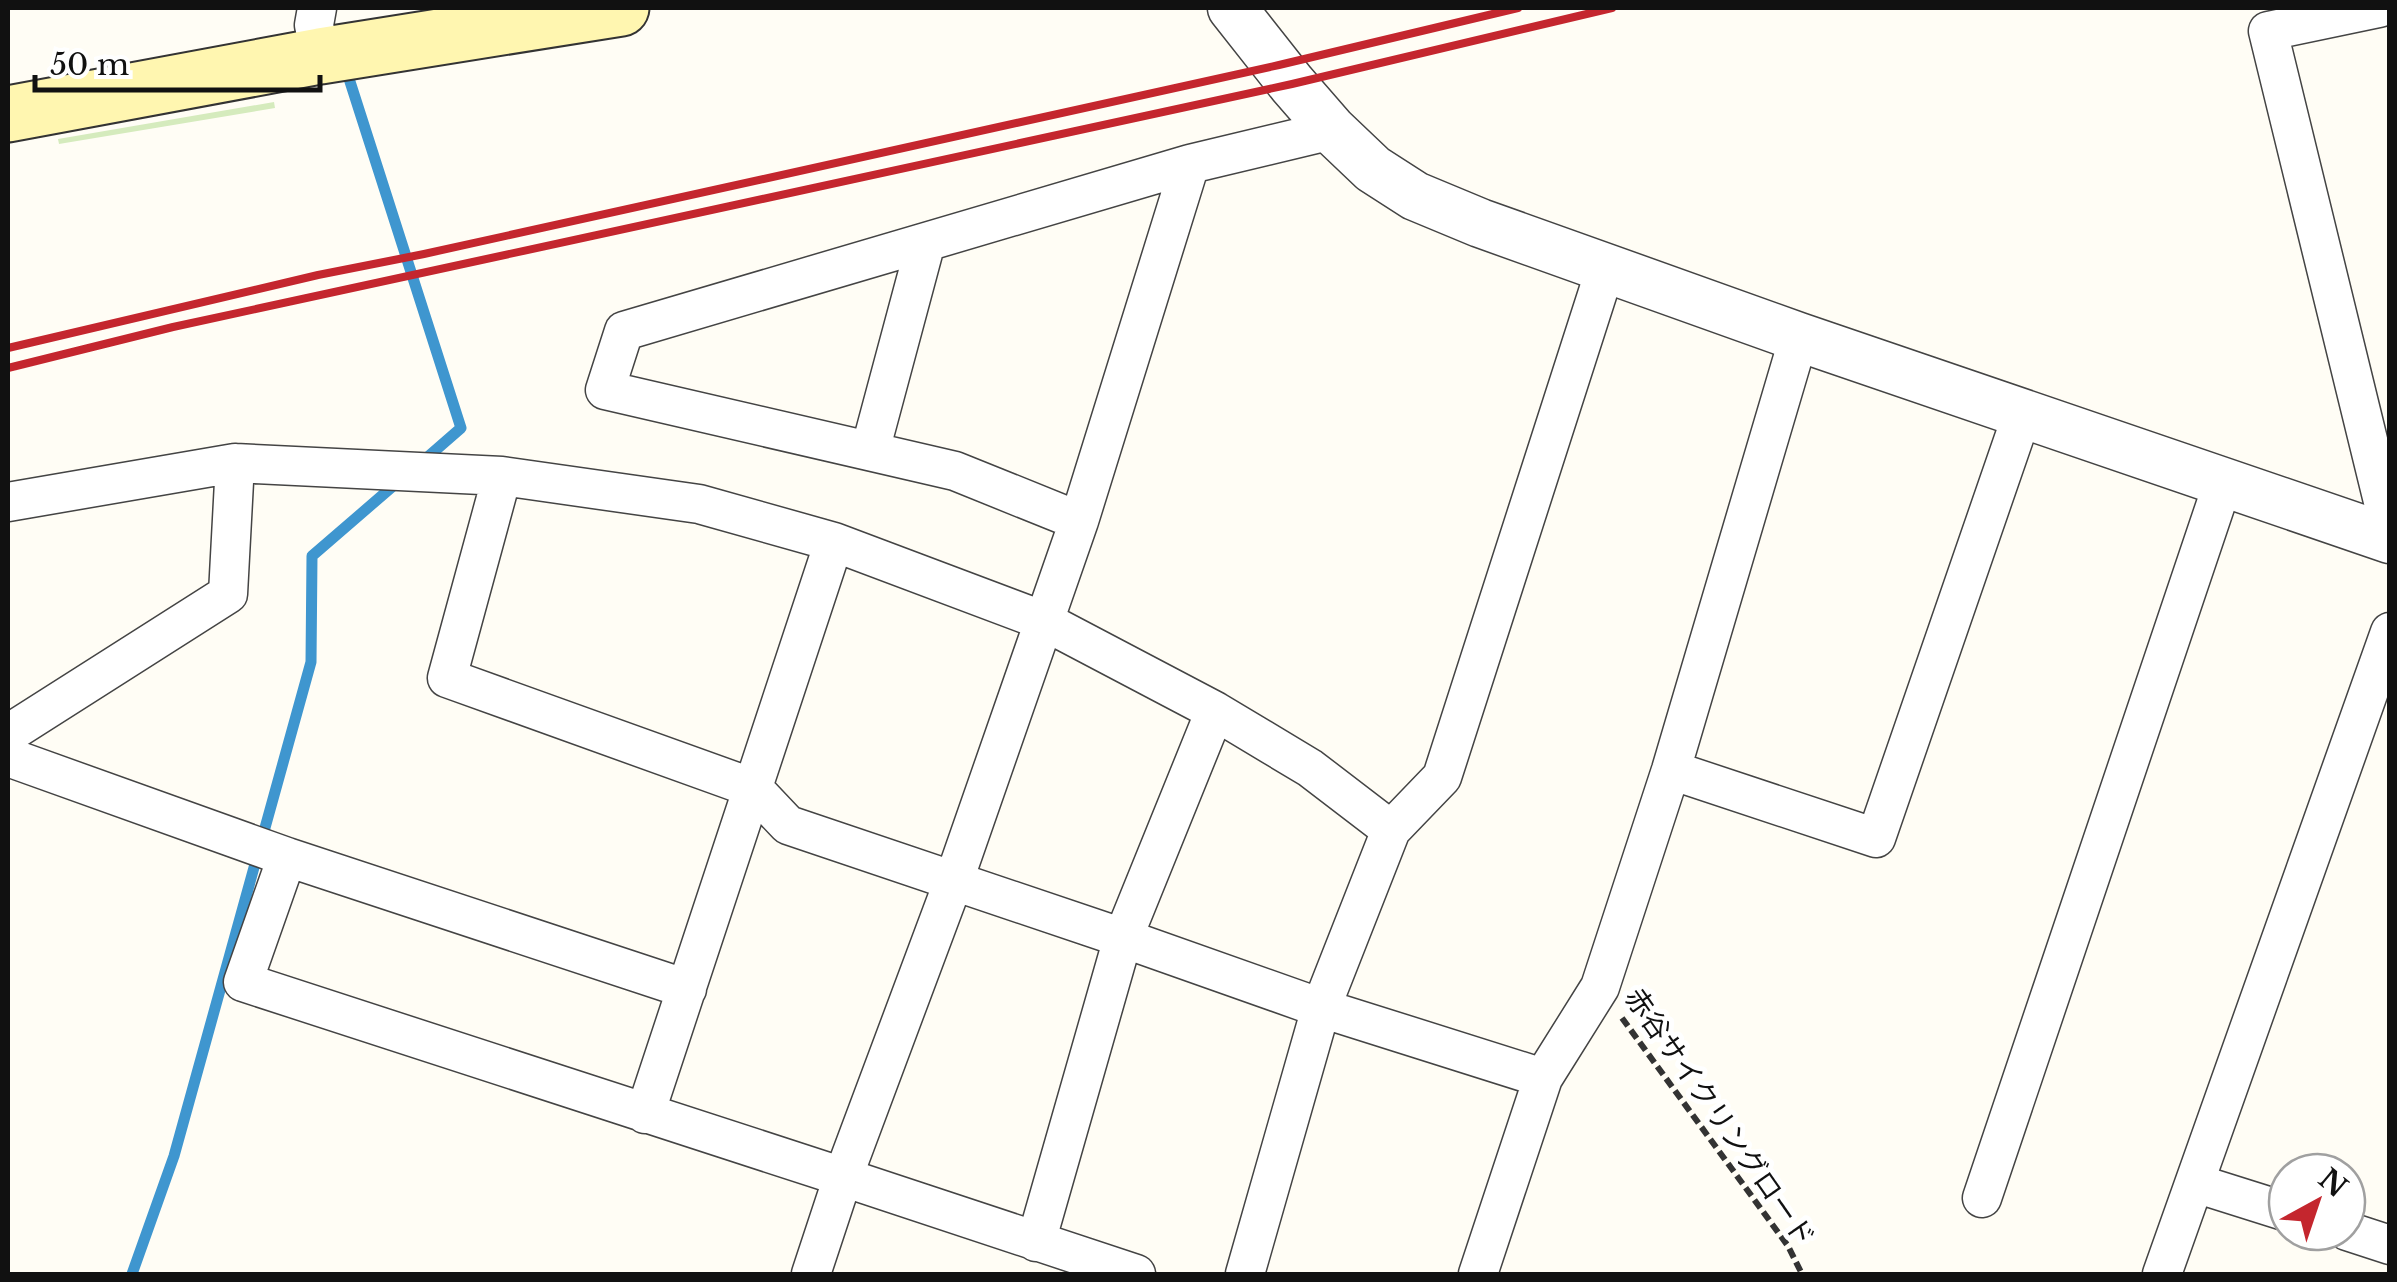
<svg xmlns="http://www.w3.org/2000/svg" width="2397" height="1282" viewBox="0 0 2397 1282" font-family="'Libre Baskerville','Noto Sans JP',serif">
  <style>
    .green { fill: #d5ebbd }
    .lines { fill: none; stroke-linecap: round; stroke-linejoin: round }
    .stream { stroke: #3f96cf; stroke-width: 11 }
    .minor-casing { stroke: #444; stroke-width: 41 }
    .tertiary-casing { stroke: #444; stroke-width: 51 }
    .secondary-casing { stroke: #333; stroke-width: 59 }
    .path { stroke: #333; stroke-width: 6; stroke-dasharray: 10 5; stroke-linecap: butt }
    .minor { stroke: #fff; stroke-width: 38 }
    .tertiary { stroke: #fff; stroke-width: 48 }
    .secondary { stroke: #fff6b0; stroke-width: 55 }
    .rail { stroke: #c4262e; stroke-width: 8 }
    .labels { text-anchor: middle; stroke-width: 10; stroke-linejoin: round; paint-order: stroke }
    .street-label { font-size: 28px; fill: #111; stroke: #fff }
  </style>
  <rect width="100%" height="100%" fill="#fffdf5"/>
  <path class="green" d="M274,102l1,6 -216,36 -1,-5z"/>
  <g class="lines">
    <path class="stream" d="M345,66l116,362 -39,34
      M132,1274l42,-118 137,-494 1,-106 88,-76"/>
    <defs>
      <path id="minor" d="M317,8l-3,17 6,31
        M2379,8l-111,23 122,499
        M870,451l56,-209
        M502,476l-55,202 306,110 35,37 335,113 198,70 222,70
        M8,502l227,-39 267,13 197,28 135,38 210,79 171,90 95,57 81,62 -70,178 -76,266
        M1079,521l-124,-50 -350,-81 19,-59 566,-167 142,-34
        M8,734l220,-140 7,-131
        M8,757l279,100
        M1671,770l205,68 146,-423
        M1391,830l51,-53 164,-510
        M687,989l-400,-132 -44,125 600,195 293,97
        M645,1114l189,-572
        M2195,1183l92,29
        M1982,1198l241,-715
        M2347,1231l43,14
        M1036,1242l87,-304 92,-227
        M811,1274l32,-97 111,-297 125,-359 111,-357
        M1478,1274l65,-196 57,-91 71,-217 128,-433
        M2162,1274l228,-642"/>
      <path id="tertiary" d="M1232,8l60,76 40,46 41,39 42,27 65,27 319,114 591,202"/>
      <path id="secondary" d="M8,114l312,-58 301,-48"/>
    </defs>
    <use href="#minor" class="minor-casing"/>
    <use href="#tertiary" class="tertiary-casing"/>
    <use href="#secondary" class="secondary-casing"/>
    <path class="path" d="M1622,1018l166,228 14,28"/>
    <use href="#minor" class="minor"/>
    <use href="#tertiary" class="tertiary"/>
    <use href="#secondary" class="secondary"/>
    <path class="rail" d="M8,348l310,-73 106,-21 855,-189 239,-57
      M8,368l165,-41 1119,-243 320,-76"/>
  </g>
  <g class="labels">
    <g class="street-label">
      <text transform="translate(1720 1117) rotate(55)" y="10">赤谷サイクリングロード</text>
    </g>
  </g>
  <rect width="2397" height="1282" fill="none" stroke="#111111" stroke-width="20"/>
  <g transform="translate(2317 1202) rotate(40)"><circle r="48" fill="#ffffff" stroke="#a0a0a0" stroke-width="2.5"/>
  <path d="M0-8L18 38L0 25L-18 38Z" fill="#c4262e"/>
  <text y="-15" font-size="28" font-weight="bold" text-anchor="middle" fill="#111111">N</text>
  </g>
  <path d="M35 75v15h285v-15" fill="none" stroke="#111111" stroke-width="5"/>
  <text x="50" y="75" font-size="30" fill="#111111" stroke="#ffffff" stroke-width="8" paint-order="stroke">50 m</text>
</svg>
